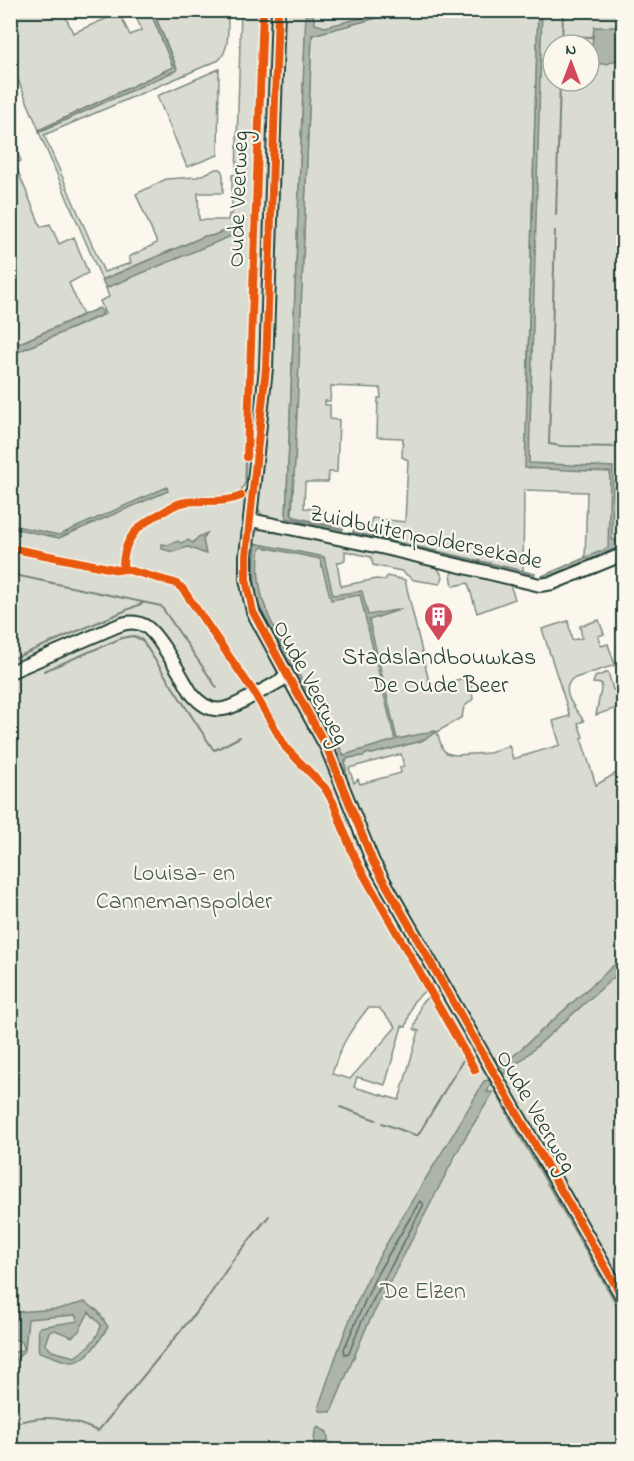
<svg xmlns="http://www.w3.org/2000/svg" width="634" height="1461" viewBox="0 0 634 1461" font-family="'Indie Flower',sans-serif">
  <style>
    .green { fill: #dbdcd1; stroke: #7d8c82; stroke-width: 1.5; fill-rule: evenodd }
    .water { fill: #adb4aa; stroke: #74847b; stroke-width: 1.5; fill-rule: evenodd }
    .lines { fill: none; stroke-linecap: round; stroke-linejoin: round }
    .shore { stroke: #586d63; stroke-width: 1.5 }
    .stream { stroke: #74847b; stroke-width: 2 }
    .minor-casing { stroke: #1f3d34; stroke-width: 16 }
    .minor { stroke: #fbf7ec; stroke-width: 12 }
    .cycleway-casing { stroke: #fbf7ec; stroke-width: 11 }
    .cycleway { stroke: #e8590c; stroke-width: 8 }
    .labels { text-anchor: middle; stroke-width: 4.5; stroke-linejoin: round; paint-order: stroke }
    .street-label { font-size: 24px; fill: #1f3d34; stroke: #fbf7ec }
    .poi-label { font-size: 24px; fill: #1f3d34; stroke: #fbf7ec }
    .park-label { font-size: 24px; fill: #455d53; stroke: #fbf7ec }
  </style>
  <rect width="100%" height="100%" fill="#fbf7ec"/>
  <filter id="ink" filterUnits="userSpaceOnUse"><feTurbulence type="fractalNoise" baseFrequency=".0167" numOctaves="2"/><feDisplacementMap in="SourceGraphic" scale="12" xChannelSelector="R" yChannelSelector="G"/><feConvolveMatrix kernelMatrix="1 2 1 2 8 2 1 2 1" color-interpolation-filters="sRGB"/></filter>
  <g filter="url(#ink)">
    <path class="green" d="M11,11h52l10,22 46,-20 11,22 12,-5 -9,-19h17l23,56 -134,63 -28,-67 -1,-38 5,-2z
      M153,11h75c-1,16 3,37 -9,49l-175,75 60,137 27,-9 -2,-6 28,-14 -21,-49 30,-15 31,-2 19,-8h5l2,6v18h-25l1,27h29l1,-6h3v-39l4,-1 5,-163h20l-16,472 -5,10 4,2 4,-11 16,-473h11l-13,360 -21,198 36,99 -1,9 5,9 8,3 34,58 112,232 -2,4 -20,19 -7,25 -4,-1 -17,59 -28,-8 -3,10 45,13 20,-69 -5,-2 7,-26 13,-11 9,1 72,135 108,188v134h-612l-1,-1095 95,-41 -5,-13 9,-4 -3,-9 61,-26 68,-34 -23,8h-7l-103,44 -63,-148 138,-64zM368,1008h11l17,19 -46,52 -18,-5c9,-30 17,-42 36,-66z
      M282,11h24v12l-20,495 56,14 -1,2 -77,-15 -7,-13z
      M312,11h82l-80,20z
      M403,11h135l-11,378 14,-378h82v531l-38,17 2,-67 -63,-2 -1,81 -170,-39 1,-5 15,2 3,-11 33,4 3,-62 -6,-3 1,-19 -26,-1 1,-39h3l-1,-10 -49,-2 -1,15h-5v4h5v14l9,1 -2,52h-8l-1,10h-23l-1,26 17,1 1,11 22,6 -1,3 -51,-13 20,-481zM553,45h36v36h-36z
      M219,69l-1,86 -31,12 -30,-71z
      M10,136l11,25 -6,3 26,63 9,-3 9,20 15,-7 14,36 -19,10 14,32 -72,32z
      M264,527l172,38 7,12 -3,7 -26,-4 -13,-9 -28,-6 -2,-8 -26,-6v9l-8,3 4,23 35,-7 9,1 2,-4 18,4 25,106 40,-9 3,22 -9,8 -2,10 -25,15 5,16 4,5 9,2 35,-2 19,-8 4,14 47,-14 -7,-24 17,-5 -28,-87 26,-8 4,19 10,-2 -2,-12 19,-6 5,14 -6,2 3,10 7,-2 7,21 -43,14c-13,13 4,30 12,42l-6,2 5,14 -2,1 15,47 27,-16v520l-247,-432 -28,-71 -3,-23 3,-5 15,-2 5,-3 3,1 50,-13 15,-10 -90,24 -4,-1 -16,-29 -2,2 -66,-123c-5,-20 -6,-42 1,-60l-8,-1 3,-11zM401,754l3,12 -4,1 1,6 -41,11 -2,-5 -4,4 -5,-15z
      M454,570l55,12 6,17 -38,14 -9,-30 -15,3 -2,-12z
      M608,672l5,18 10,-2v18l-27,9 6,-31 -9,-1 2,-6z"/>
    <path class="water" d="M542,10l-13,453 84,4 -1,72 4,2 7,-3v7l-78,34 -3,-3 66,-28 2,-76 -85,-4 13,-457z
      M150,11h3l24,59 -138,62v-2l134,-63z
      M306,11h6l3,13 10,3 64,-16h14l-91,24 -17,428 -4,51 3,4 48,11v3l-56,-14z
      M617,11h6v46l-16,7h-17l4,-37h22l4,-6z
      M230,228h5l1,6 -130,54 -4,-8 103,-44h7z
      M99,308l4,4 -1,3 -91,40v-8z
      M167,487l1,4 -109,47 -48,-10v-3l48,10z
      M353,532l170,39 12,3 -1,2 -2,1 -179,-43z
      M207,533l-4,6 3,15 -18,-7 -15,5 -11,-3v-5l6,1 10,-4 3,2 7,-3 5,3 5,-6z
      M259,544l65,13 9,38 29,-4 6,24 34,-6 -33,11 28,119 38,-8 2,1 -16,9 -49,13 -4,-1 -5,3 -15,2 -3,3 1,10 -2,1 -20,-44 2,-3 18,30 51,-15 -35,-145 -29,5 -11,-41 -58,-12 -2,2c-8,46 14,80 35,118 9,17 16,34 26,50l-2,1 -61,-114c-5,-20 -4,-39 -2,-59z
      M623,957v12l-116,104 -7,1 -8,-16 2,-1 7,10z
      M489,1080l2,3 -4,9h5l-1,4 -28,45 -96,185 -36,86 -11,-1 -1,-5c15,-45 30,-89 51,-132 34,-66 78,-127 114,-193z
      M85,1302l13,9 10,16c-8,12 -21,36 -37,35 -10,-1 -22,-8 -32,-10 -2,-8 1,-14 -1,-22l2,-3 38,-6 -3,-6 -47,4 -3,31 -14,15v-12l11,-3 2,-2 -2,-6 -11,-4v-20l5,-6 42,-3zM89,1312l12,13c-2,12 -15,25 -26,32l-23,-6 -7,-7 4,-12 6,-2 17,7 7,-6z
      M318,1427l9,5 3,18h-17l2,-19z"/>
    <g class="lines">
      <path class="shore" d="M420,1201l3,2v3l-62,117 -12,30 -4,1 -1,-5 32,-73z"/>
      <path class="stream" d="M562,36l30,1
        M562,45l1,-35
        M556,215l4,-134
        M555,231l-6,213 12,2 63,1
        M10,574l151,32 56,82
        M10,660l133,-57
        M44,671l78,-33 11,-2 9,4 71,109 2,1 25,-13
        M340,1107l36,13
        M382,1123l33,12h3l45,-75
        M13,1424c33,-11 54,-6 85,7l109,-132 26,-39 36,-44"/>
      <defs>
        <path id="minor" d="M278,10l-12,358 -20,188v23l7,33 74,136 46,114 251,438
          M251,520l134,28 155,37 13,-2 71,-29
          M10,672l107,-46c9,-4 19,-5 28,0 14,8 37,52 47,68 21,26 39,14 62,1 12,-6 23,-12 34,-19"/>
      </defs>
      <use href="#minor" class="minor-casing"/>
      <use href="#minor" class="minor"/>
      <defs>
        <path id="cycleway" d="M278,10l-12,358 -20,188v23l7,33 74,136 46,114 251,438
          M247,457l16,-447
          M241,496c-17,8 -36,3 -55,6 -8,1 -15,5 -21,9 -25,12 -42,26 -42,56l2,2 50,14 7,5 73,106 31,54 39,40 8,14 19,50 9,18 114,200
          M10,548l108,22 7,-1"/>
      </defs>
      <use href="#cycleway" class="cycleway-casing"/>
      <use href="#cycleway" class="cycleway"/>
    </g>
  </g>
  <defs>
    <symbol id="building-pin" viewBox="-11 -11 22 30"><path d="M0 17L-7.5 6A9.5 9.5 0 1 1 7.5 6Z" fill="#d1495b" stroke="#fbf7ec"/><path d="M-4-6H4V6H1V3H-1V6H-4ZM-2.5-4.3h1.7v1.8h-1.7ZM.8-4.3h1.7v1.8H.8ZM-2.5-1h1.7V.8h-1.7ZM.8-1h1.7V.8H.8Z" fill="#fff"/></symbol>
  </defs>
  <g fill-rule="evenodd">
    <use href="#building-pin" x="422" y="600" width="33" height="45"/>
  </g>
  <g class="labels">
    <g class="street-label">
      <text transform="translate(237 199) rotate(-88)" y="8">Oude Veerweg</text>
      <text transform="translate(426 536) rotate(12)" y="8">Zuidbuitenpoldersekade</text>
      <text transform="translate(312 682) rotate(62)" y="8">Oude Veerweg</text>
      <text transform="translate(537 1111) rotate(60)" y="8">Oude Veerweg</text>
    </g>
    <g class="poi-label">
      <text x="439" y="664">Stadslandbouwkas<tspan x="439" dy="28">De Oude Beer</tspan></text>
    </g>
    <g class="park-label">
      <text x="184" y="880">Louisa- en<tspan x="184" dy="28">Cannemanspolder</tspan></text>
      <text x="423" y="1298">De Elzen</text>
    </g>
  </g>
  <rect width="634" height="1461" fill="none" stroke="#fbf7ec" stroke-width="36"/>
  <rect x="18" y="18" width="598" height="1425" fill="none" stroke="#1f3d34" stroke-width="2" filter="url(#ink)"/>
  <g transform="translate(571 63)"><circle r="28" fill="#fbf7ec" stroke="#a3ada2" stroke-width="1.5"/>
  <path d="M0-4.5L10 22L0 15L-10 22Z" fill="#d1495b"/>
  <text y="-9" font-size="16" font-weight="bold" text-anchor="middle" fill="#1f3d34">N</text>
  </g>
</svg>
